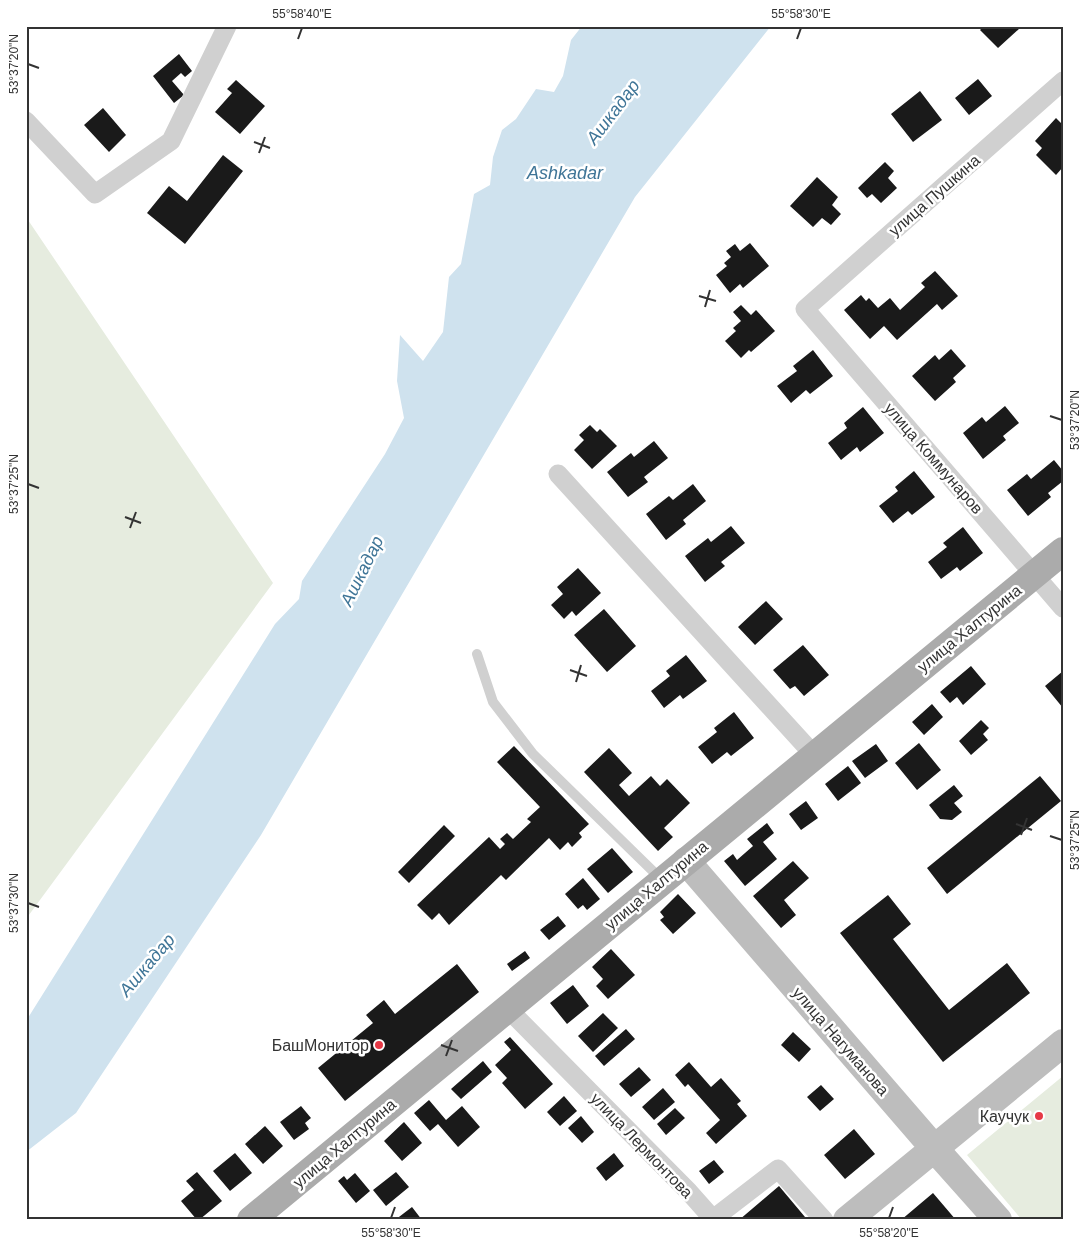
<svg xmlns="http://www.w3.org/2000/svg" width="1089" height="1246" viewBox="0 0 1089 1246" font-family="Helvetica,sans-serif">
  <style>
    .green { fill: #e6ecdf }
    .water { fill: #cfe2ee }
    .building { fill: #1a1a1a }
    .lines { fill: none; stroke-linecap: round; stroke-linejoin: round }
    .lane { stroke: #d0d0d0; stroke-width: 10 }
    .street { stroke: #d0d0d0; stroke-width: 19 }
    .secondary { stroke: #bdbdbd; stroke-width: 28 }
    .primary { stroke: #ababab; stroke-width: 28 }
    .ticks { fill: none; stroke: #333; stroke-width: 2 }
    .poi-dot { fill: #e63946; stroke: #fff; stroke-width: 2 }
    .labels { text-anchor: middle; stroke-width: 5; stroke-linejoin: round; paint-order: stroke }
    .street-label { font-size: 16px; fill: #333; stroke: #fff }
    .poi-label { font-size: 16px; fill: #333; stroke: #fff; text-anchor: end }
    .water-label { font-size: 18px; font-style: italic; fill: #3f7597; stroke: #fff }
    .neatline { fill: none; stroke: #333; stroke-width: 2 }
    .ticks-label { font-size: 12px; text-anchor: middle; fill: #333 }
  </style>
  <rect width="100%" height="100%" fill="#fff"/>
  <path class="green" d="M26,217l247,366 -247,336z
    M1063,1076v144h-41l-55,-65z"/>
  <path class="water" d="M582,26h189l-136,171 -374,638 -185,278 -50,39v-131l249,-397 24,-25 3,-18 83,-127 19,-36 -7,-37 3,-46 23,26 20,-29 6,-55 12,-13 13,-70 16,-9 3,-28 9,-27 14,-11 20,-30 18,3 9,-16 8,-36z"/>
  <path class="building" d="M984,26h35l1,2 -22,20 -18,-18z
    M179,54l13,17 -7,6 -4,-4 -9,8 12,14 -10,8 -21,-27z
    M978,79l14,17 -23,19 -14,-17z
    M236,80l29,26 -25,28 -25,-22 17,-19 -5,-4z
    M920,91l22,29 -29,22 -22,-28z
    M103,108l23,27 -17,17 -25,-27z
    M1056,118l7,7v42l-7,8 -20,-20 6,-7 -7,-7z
    M223,155l20,16 -58,73 -38,-31 22,-27 18,15z
    M885,162l9,9 -6,7 9,10 -16,15 -9,-9 -5,4 -9,-10z
    M817,177l21,20 -6,8 9,9 -10,11 -9,-7 -9,9 -23,-21z
    M750,243l19,23 -26,22 -3,-4 -10,9 -14,-18 11,-9 -3,-3 7,-6 -5,-6 9,-7 5,7z
    M935,271l23,25 -16,14 -5,-6 -40,36 -13,-14 -14,13 -26,-29 17,-15 5,6 3,-3 9,10 12,-10 10,12 25,-23 -4,-4z
    M741,305l10,10 5,-5 19,21 -24,21 -2,-2 -8,8 -16,-17 11,-10 -3,-3 8,-7 -8,-9z
    M951,349l15,17 -13,12 3,4 -21,19 -23,-25 23,-21 4,5z
    M813,350l20,26 -23,18 -4,-4 -15,13 -14,-17 20,-15 -4,-5z
    M1005,406l14,17 -16,13 3,4 -23,19 -20,-26 19,-16 4,5z
    M863,407l21,26 -24,19 -3,-5 -16,13 -13,-17 19,-15 -3,-5z
    M590,425l7,7 3,-3 17,17 -25,23 -18,-19 10,-10 -5,-5z
    M654,441l14,17 -24,19 4,5 -20,15 -21,-25 24,-19 3,4z
    M1054,460l9,11v10l-15,12 3,4 -23,19 -21,-26 20,-16 4,5z
    M914,471l21,26 -23,18 -4,-4 -15,12 -14,-17 19,-15 -3,-4z
    M693,484l13,17 -23,19 3,4 -20,16 -20,-26 23,-18 4,4z
    M731,526l14,17 -24,19 4,4 -20,16 -20,-26 23,-18 3,4z
    M963,527l20,26 -23,18 -3,-4 -16,12 -13,-17 19,-15 -4,-4z
    M578,568l23,25 -25,23 -4,-5 -8,8 -13,-14 12,-11 -6,-7z
    M766,601l17,18 -28,26 -17,-18z
    M604,609l32,37 -29,26 -33,-37z
    M803,645l26,30 -25,21 -9,-10 -5,3 -17,-19z
    M686,655l21,26 -24,18 -3,-4 -16,13 -13,-17 19,-15 -4,-5z
    M971,666l15,18 -23,21 -6,-8 -7,6 -10,-11z
    M1063,671v37l-18,-22z
    M932,704l11,13 -19,18 -12,-13z
    M734,712l20,26 -23,18 -4,-4 -15,12 -14,-17 19,-15 -3,-4z
    M981,720l8,8 -6,6 5,6 -17,15 -12,-14z
    M919,743l22,27 -24,20 -22,-27z
    M876,744l12,17 -23,17 -13,-17z
    M514,746l75,78 -10,9 3,4 -10,10 -4,-5 -8,8 -11,-12 -43,42 -5,-5 -52,50 -10,-12 -7,7 -15,-15 72,-68 11,12 5,-5 -5,-5 7,-6 6,6 18,-17 -4,-3 13,-12 -43,-45z
    M609,748l23,25 -13,12 10,11 22,-20 9,10 7,-7 23,24 -26,25 9,9 -15,14 -74,-79z
    M848,766l13,17 -23,18 -13,-17z
    M1040,776l21,25 -114,93 -20,-26z
    M954,785l9,11 -9,7 8,9 -10,8 -12,-1 -11,-14z
    M806,801l12,17 -17,12 -12,-16z
    M767,823l7,10 -11,9 14,17 -32,27 -21,-25 9,-7 4,6 16,-14 -6,-7z
    M444,825l11,11 -46,47 -11,-11z
    M612,848l21,24 -25,21 -21,-24z
    M793,861l16,17 -25,22 12,15 -15,13 -28,-32z
    M583,878l17,21 -13,11 -4,-5 -5,4 -13,-15z
    M678,894l18,19 -23,21 -13,-14 4,-3 -4,-5z
    M888,895l23,29 -18,15 56,71 58,-47 23,30 -87,69 -103,-129z
    M558,916l8,10 -17,14 -9,-10z
    M611,949l24,26 -27,24 -12,-13 7,-7 -11,-12z
    M525,951l5,7 -18,13 -5,-7z
    M457,964l22,28 -134,109 -27,-33 55,-45 -7,-8 18,-15 11,14z
    M573,985l16,21 -22,18 -17,-21z
    M603,1013l15,15 -25,24 -15,-16z
    M626,1029l9,10 -31,27 -9,-10z
    M793,1032l18,17 -12,13 -18,-17z
    M510,1037l43,47 -28,25 -23,-26 5,-5 -12,-13 16,-15 -7,-8z
    M483,1061l9,11 -31,27 -10,-10z
    M689,1062l22,25 10,-9 20,23 -4,3 10,12 -31,28 -10,-11 14,-13 -32,-36 -3,3 -10,-12z
    M639,1067l12,13 -20,17 -12,-13z
    M821,1085l13,14 -14,12 -13,-14z
    M663,1088l12,14 -21,18 -12,-13z
    M564,1096l13,15 -17,15 -13,-14z
    M429,1100l17,20 16,-14 18,21 -22,20 -20,-23 -8,7 -16,-18z
    M301,1106l10,12 -6,5 4,6 -15,11 -14,-18z
    M675,1108l10,10 -19,17 -9,-11z
    M581,1116l13,16 -12,11 -14,-15z
    M404,1122l18,21 -20,18 -18,-20z
    M265,1126l18,20 -20,18 -18,-20z
    M854,1129l21,25 -30,25 -21,-24z
    M235,1153l17,20 -22,18 -17,-20z
    M614,1153l10,13 -18,15 -10,-13z
    M714,1160l10,12 -15,12 -10,-13z
    M197,1172l25,29 -23,19h-2l-16,-19 13,-11 -8,-9z
    M396,1172l13,15 -23,19 -13,-16z
    M355,1173l15,18 -14,12 -18,-22 6,-5 3,4z
    M779,1186l26,31 -4,3h-62z
    M933,1193l23,27h-55z
    M412,1207l10,13h-27z"/>
  <g class="lines">
    <path class="lane" d="M477,654l16,48 40,52 129,126"/>
    <path class="street" d="M1063,81l-258,228 258,299
      M26,121l69,73 76,-53 56,-115
      M558,474l256,281
      M507,1008l182,184 24,27 65,-50 46,51"/>
    <path class="secondary" d="M686,861l248,287 64,72
      M847,1220l216,-177"/>
    <path class="primary" d="M251,1220l812,-669"/>
  </g>
  <path class="ticks" d="M298,39l4,-11M797,39l4,-11M28,64l11,4M254,142l16,6M259,153l6,-16M699,296l17,5M705,307l5,-17M1050,416l12,4M28,484l11,4M125,517l16,6M130,528l6,-16M570,670l17,6M576,682l5,-17M1016,824l16,6M1021,835l6,-17M1050,836l12,4M28,903l11,4M441,1045l17,6M446,1056l6,-16M391,1218l4,-11M889,1218l4,-11"/>
  <g class="poi-dot">
    <circle cx="379" cy="1045" r="5"/>
    <circle cx="1039" cy="1116" r="5"/>
  </g>
  <g class="labels">
    <g class="street-label">
      <text transform="translate(934 195) rotate(-41)" y="6">улица Пушкина</text>
      <text transform="translate(934 458) rotate(49)" y="6">улица Коммунаров</text>
      <text transform="translate(969 628) rotate(-39)" y="6">улица Халтурина</text>
      <text transform="translate(656 885) rotate(-40)" y="6">улица Халтурина</text>
      <text transform="translate(841 1041) rotate(49)" y="6">улица Нагуманова</text>
      <text transform="translate(344 1143) rotate(-40)" y="6">улица Халтурина</text>
      <text transform="translate(642 1145) rotate(46)" y="6">улица Лермонтова</text>
    </g>
    <g class="poi-label">
      <text x="369" y="1051">БашМонитор</text>
      <text x="1029" y="1122">Каучук</text>
    </g>
    <g class="water-label">
      <text transform="translate(613 112) rotate(-53)" y="6">Ашкадар</text>
      <text x="565" y="179">Ashkadar</text>
      <text transform="translate(362 571) rotate(-64)" y="6">Ашкадар</text>
      <text transform="translate(147 965) rotate(-50)" y="6">Ашкадар</text>
    </g>
  </g>
  <rect width="1089" height="1246" fill="none" stroke="#ffffff" stroke-width="55"/>
  <rect x="28" y="28" width="1034" height="1190" class="neatline"/>
  <g class="ticks-label">
    <text x="302" y="18">55°58'40"E</text>
    <text x="801" y="18">55°58'30"E</text>
    <text transform="translate(14 64) rotate(-90)" y="4">53°37'20"N</text>
    <text transform="translate(1075 420) rotate(-90)" y="4">53°37'20"N</text>
    <text transform="translate(14 484) rotate(-90)" y="4">53°37'25"N</text>
    <text transform="translate(1075 840) rotate(-90)" y="4">53°37'25"N</text>
    <text transform="translate(14 903) rotate(-90)" y="4">53°37'30"N</text>
    <text x="391" y="1237">55°58'30"E</text>
    <text x="889" y="1237">55°58'20"E</text>
  </g>
</svg>
